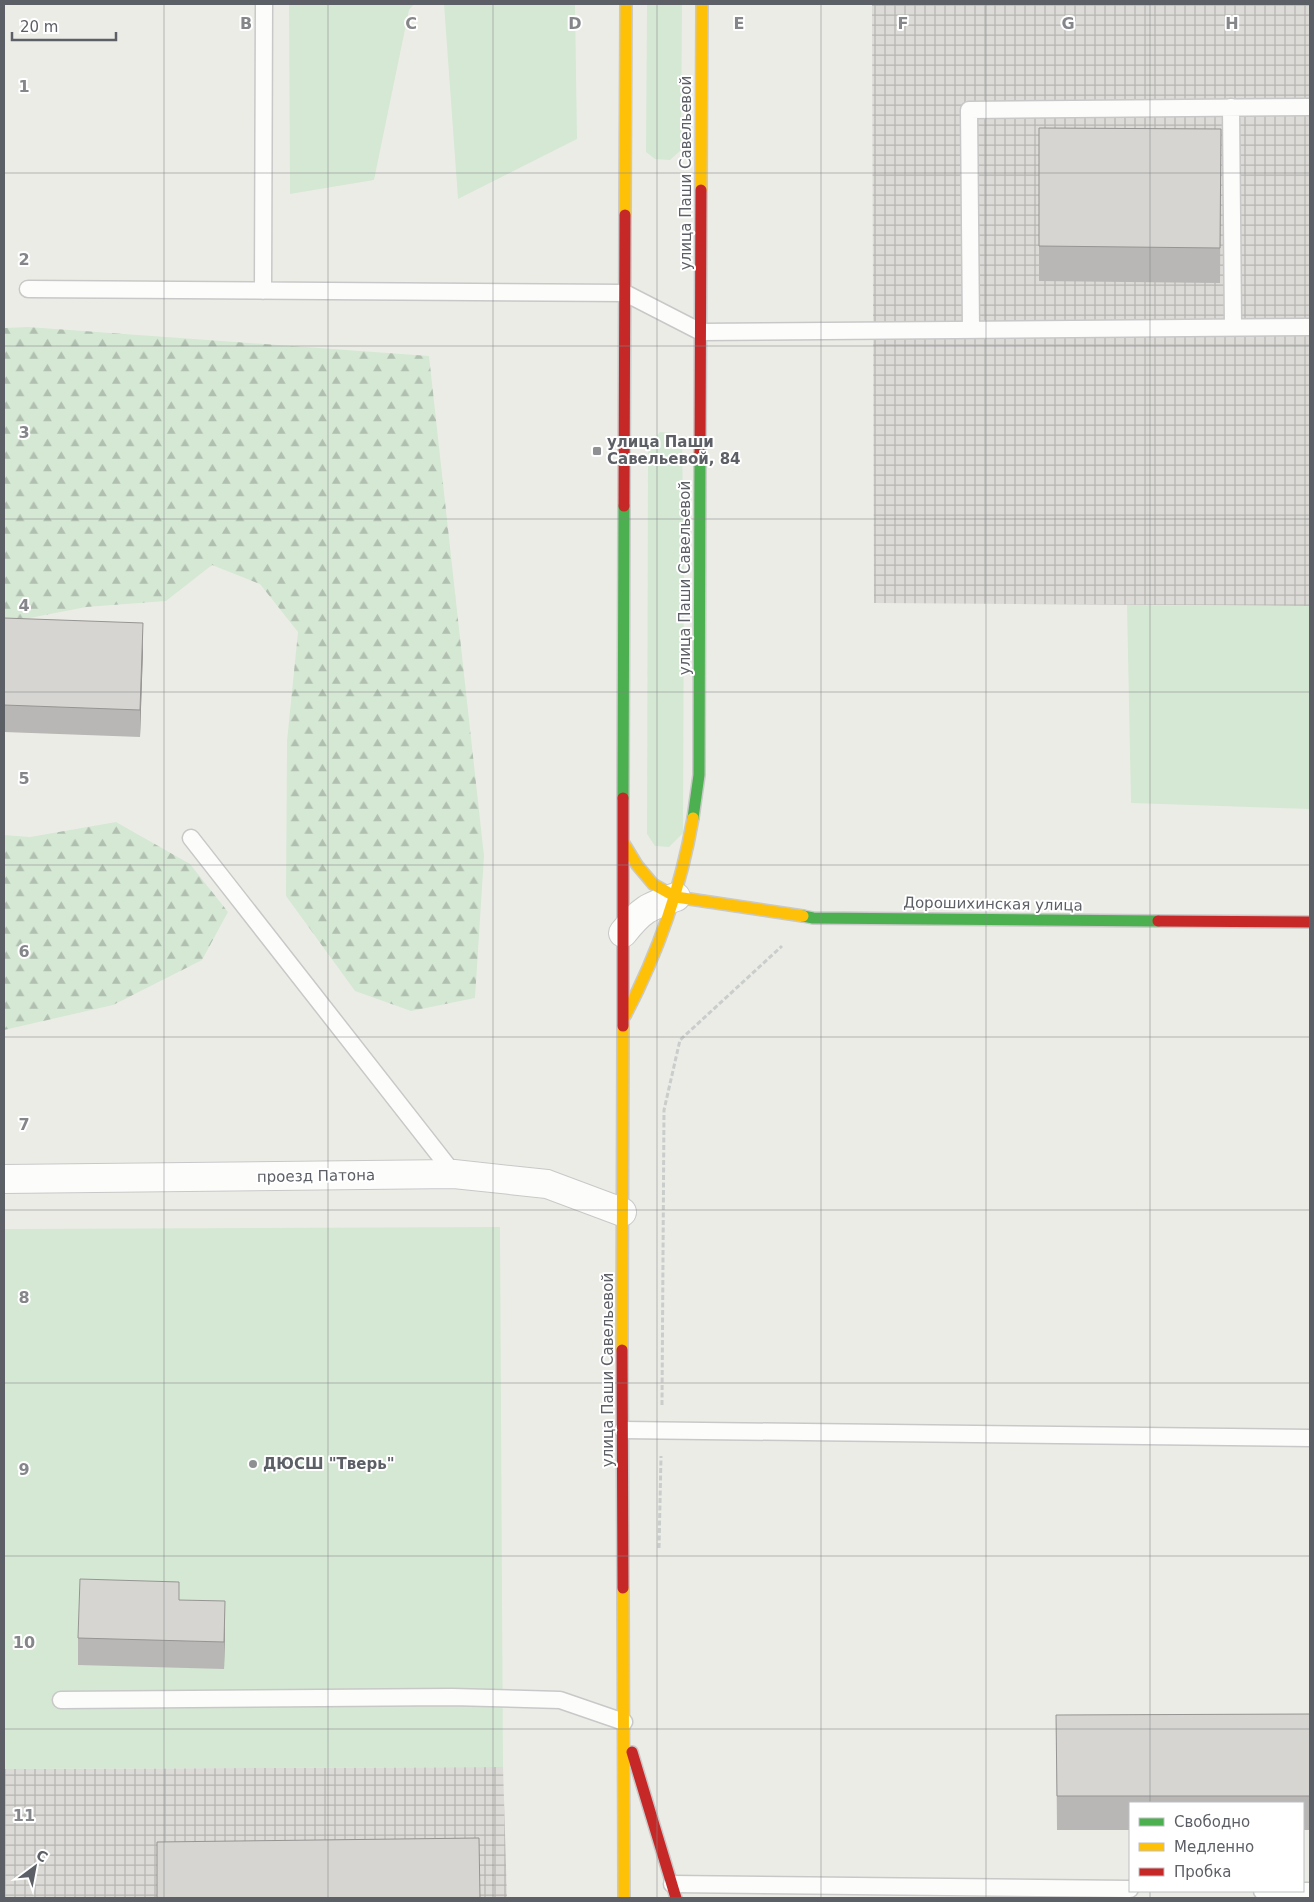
<svg xmlns="http://www.w3.org/2000/svg" width="1314" height="1902" viewBox="0 0 1314 1902" font-family="'DejaVu Sans',sans-serif">
  <style>
    .industrial { fill: url(#industrial-grid) }
    .grass { fill: #d5e8d4 }
    .forest { fill: url(#forest-firs) }
    .lines { fill: none; stroke-linecap: round; stroke-linejoin: round }
    .lane-casing { stroke: #c8c8c8; stroke-width: 19 }
    .street-casing { stroke: #c8c8c8; stroke-width: 30 }
    .fast-casing { stroke: #c9c9c9; stroke-width: 14 }
    .slow-casing { stroke: #c9c9c9; stroke-width: 14 }
    .jam-casing { stroke: #c9c9c9; stroke-width: 14 }
    .path { stroke: #c9cdcb; stroke-width: 3; stroke-dasharray: 5 2.5; stroke-linecap: butt }
    .lane { stroke: #fcfcfb; stroke-width: 16 }
    .street { stroke: #fcfcfb; stroke-width: 28 }
    .fast { stroke: #4caf50; stroke-width: 11 }
    .slow { stroke: #ffc107; stroke-width: 11 }
    .jam { stroke: #c62828; stroke-width: 11 }
    .wall { fill: #b8b7b5 }
    .shaded-wall { fill: #969593 }
    .building { fill: #d6d5d2; stroke: #969593 }
    .grid { fill: none; stroke: #848689; stroke-width: 1; stroke-opacity: 0.55 }
    .poi-dot { fill: #8e9092; stroke: #fff; stroke-width: 2 }
    .labels { text-anchor: middle; stroke-width: 4; stroke-linejoin: round; paint-order: stroke }
    .street-label { font-size: 15px; fill: #5c5f65; stroke: #fff }
    .poi-label { font-size: 15px; font-weight: bold; fill: #5c5f65; stroke: #fff; text-anchor: start }
    .grid-label { font-size: 16px; text-anchor: middle; font-weight: bold; fill: #848689; stroke: #fff; stroke-width: 4; stroke-linejoin: round; paint-order: stroke }
  </style>
  <defs>
    <pattern id="industrial-grid" width="8" height="8" patternUnits="userSpaceOnUse" patternTransform="scale(1.25)"><rect width="8" height="8" fill="#dcdbd7"/><path d="M0 4h8M4 0v8" fill="none" stroke="#b6b5b2"/></pattern>
    <pattern id="forest-firs" width="22" height="20" patternUnits="userSpaceOnUse" patternTransform="scale(1.25)"><rect width="22" height="20" fill="#d5e8d4"/><path d="M5 1l3.5 6h-7zM16 11l3.5 6h-7z" fill="#b0bfb0"/></pattern>
  </defs>
  <rect width="100%" height="100%" fill="#ecece7"/>
  <path class="industrial" d="M872,4h438v602l-436,-3z
    M503,1767l4,131h-503v-129z"/>
  <path class="grass" d="M289,4h125l-5,6 -35,170 -84,14z
    M444,4h131l2,135 -119,60z
    M647,4h35l-1,146 -11,10 -15,-1 -9,-7z
    M660,432l11,1 11,8 2,120 -1,272 -14,14 -14,-1 -8,-12 1,-388z
    M1127,605l183,1v203l-179,-6z
    M500,1227l3,540 -499,2v-540z"/>
  <path class="forest" d="M28,327l401,29 55,500 -9,142 -64,13 -56,-20 -69,-95 1,-155 11,-109 -38,-48 -48,-19 -46,36 -80,6 -82,16v-295z
    M116,822l74,42 38,48 -26,48 -89,45 -109,25v-195l26,2z"/>
  <g class="lines">
    <defs>
      <path id="lane" d="M1231,107l2,220
        M28,289l597,4 76,39 609,-5
        M263,291l1,-287
        M971,330l-2,-220 341,-3
        M191,838l263,336
        M623,1430l687,8
        M61,1700l391,-3 108,3 64,22
        M672,1884l458,5
        M1262,1891h48"/>
      <path id="street" d="M623,933c19,-24 25,-26 53,-36
        M4,1179l450,-5 93,10 75,28"/>
      <path id="fast" d="M623,798l1,-292
        M693,818l6,-43 1,-322
        M803,916l10,2 345,3"/>
      <path id="slow" d="M701,190l1,-186
        M625,215l1,-211
        M623,842l14,23 16,19 23,13 127,19
        M625,1016c33,-63 56,-128 68,-198
        M622,1350l1,-324
        M623,1588l1,310"/>
      <path id="jam" d="M700,453l1,-263
        M624,506l1,-291
        M1158,921l152,1
        M623,1026v-228
        M622,1350l1,238
        M632,1752l44,146"/>
    </defs>
    <use href="#lane" class="lane-casing"/>
    <use href="#street" class="street-casing"/>
    <use href="#fast" class="fast-casing"/>
    <use href="#slow" class="slow-casing"/>
    <use href="#jam" class="jam-casing"/>
    <path class="path" d="M662,1405l2,-295 16,-70 102,-94
      M659,1548l2,-92"/>
    <use href="#lane" class="lane"/>
    <use href="#street" class="street"/>
    <use href="#fast" class="fast"/>
    <use href="#slow" class="slow"/>
    <use href="#jam" class="jam"/>
  </g>
  <path class="wall" d="M1039,128l182,1 -1,154 -181,-2z
    M4,618l139,32 -3,87 -136,-5z
    M179,1600l46,28 -1,41 -146,-4v-27z
    M1310,1714v116h-7v-27h-173v27h-73l-1,-115z"/>
  <path class="shaded-wall" d="M143,623v27l-3,87v-27z
    M225,1601v27l-1,41v-27z"/>
  <path class="building" d="M1039,128l182,1 -1,119 -181,-2z
    M4,618l139,5 -3,87 -136,-5z
    M80,1579l99,3v18l46,1 -1,41 -146,-4z
    M1310,1714v82h-253l-1,-81z
    M479,1838l1,60h-323v-56z"/>
  <path class="grid" d="M164,4v1894M328,4v1894M493,4v1894M657,4v1894M821,4v1894M986,4v1894M1150,4v1799M4,173h1306M4,346h1306M4,519h1306M4,692h1306M4,865h1306M4,1037h1306M4,1210h1306M4,1383h1306M4,1556h1306M4,1729h1306M1150,1891v7"/>
  <g class="poi-dot">
    <rect x="592" y="446" width="10" height="10" rx="2.5"/>
    <circle cx="253" cy="1464" r="5"/>
  </g>
  <g class="labels">
    <g class="street-label">
      <text transform="translate(686 173) rotate(-90)" y="5">улица Паши Савельевой</text>
      <text transform="translate(685 578) rotate(-90)" y="5">улица Паши Савельевой</text>
      <text transform="translate(993 904) rotate(1)" y="5">Дорошихинская улица</text>
      <text transform="translate(316 1176) rotate(-1)" y="5">проезд Патона</text>
      <text transform="translate(608 1370) rotate(-90)" y="5">улица Паши Савельевой</text>
    </g>
    <g class="poi-label">
      <text x="607" y="447">улица Паши<tspan x="607" dy="17">Савельевой, 84</tspan></text>
      <text x="263" y="1469">ДЮСШ "Тверь"</text>
    </g>
  </g>
  <g class="grid-label">
    <text x="246" y="29">B</text>
    <text x="411" y="29">C</text>
    <text x="575" y="29">D</text>
    <text x="739" y="29">E</text>
    <text x="903" y="29">F</text>
    <text x="1068" y="29">G</text>
    <text x="1232" y="29">H</text>
    <text x="24" y="92">1</text>
    <text x="24" y="265">2</text>
    <text x="24" y="438">3</text>
    <text x="24" y="611">4</text>
    <text x="24" y="784">5</text>
    <text x="24" y="957">6</text>
    <text x="24" y="1130">7</text>
    <text x="24" y="1303">8</text>
    <text x="24" y="1475">9</text>
    <text x="24" y="1648">10</text>
    <text x="24" y="1821">11</text>
  </g>
  <rect width="1314" height="1902" fill="none" stroke="#5c5f65" stroke-width="10"/>
  <rect x="1129" y="1802" width="175" height="90" fill="#ffffff" stroke="#bebfc1"/>
  <rect x="1139" y="1818" width="25" height="8" fill="#4caf50" stroke="#bebfc1"/>
  <text x="1174" y="1827" font-size="15" fill="#5c5f65">Свободно</text>
  <rect x="1139" y="1843" width="25" height="8" fill="#ffc107" stroke="#bebfc1"/>
  <text x="1174" y="1852" font-size="15" fill="#5c5f65">Медленно</text>
  <rect x="1139" y="1868" width="25" height="8" fill="#c62828" stroke="#bebfc1"/>
  <text x="1174" y="1877" font-size="15" fill="#5c5f65">Пробка</text>
  <g transform="translate(35 1867) rotate(32)" stroke="#ffffff" stroke-width="4" paint-order="stroke">
  <path d="M0-4L9 19L0 12L-9 19Z" fill="#5c5f65"/>
  <text y="-8" font-size="14" font-weight="bold" text-anchor="middle" fill="#5c5f65">С</text>
  </g>
  <path d="M12 32v8h104v-8" fill="none" stroke="#5c5f65" stroke-width="2.5"/>
  <text x="20" y="32" font-size="15" fill="#5c5f65" stroke="#ffffff" stroke-width="4" paint-order="stroke">20 m</text>
</svg>
